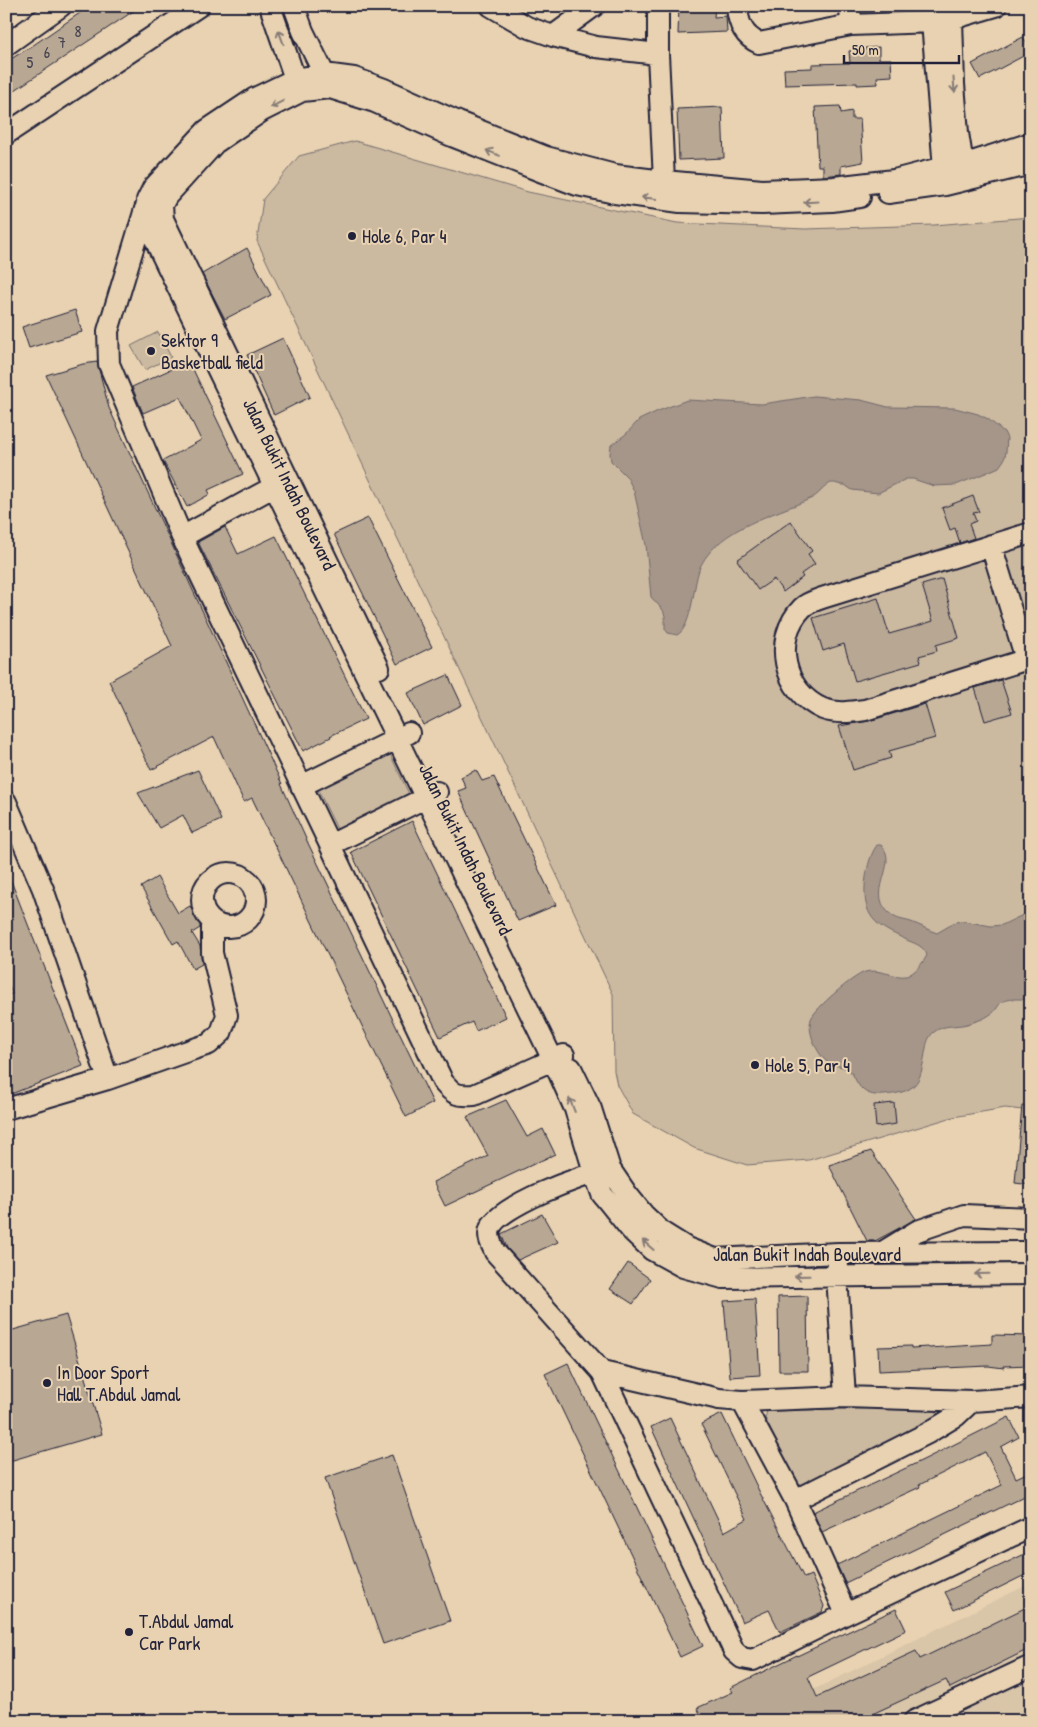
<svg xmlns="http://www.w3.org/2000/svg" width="1037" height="1727" viewBox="0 0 1037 1727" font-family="'Patrick Hand',sans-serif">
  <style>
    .built { fill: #d9c5a8 }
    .green { fill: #cbb9a0; stroke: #766e6e }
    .water { fill: #a59689; stroke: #71686a }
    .building { fill: #b7a793; stroke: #22223b }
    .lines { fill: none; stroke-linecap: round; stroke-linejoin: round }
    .minor-casing { stroke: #22223b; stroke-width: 24 }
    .minor { stroke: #e8d2b1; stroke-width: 20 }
    .oneway { stroke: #857a76 }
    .poi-dot { fill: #22223b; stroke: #e8d2b1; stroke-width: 2 }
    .labels { text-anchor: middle; stroke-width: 4; stroke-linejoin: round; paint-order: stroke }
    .number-label { font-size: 16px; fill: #474351 }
    .poi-label { font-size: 19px; fill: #22223b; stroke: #e8d2b1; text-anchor: start }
    .street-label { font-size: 19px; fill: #22223b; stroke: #e8d2b1 }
  </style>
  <rect width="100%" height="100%" fill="#e8d2b1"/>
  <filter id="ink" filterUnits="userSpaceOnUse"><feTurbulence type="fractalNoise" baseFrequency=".02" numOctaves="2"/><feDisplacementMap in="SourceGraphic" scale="10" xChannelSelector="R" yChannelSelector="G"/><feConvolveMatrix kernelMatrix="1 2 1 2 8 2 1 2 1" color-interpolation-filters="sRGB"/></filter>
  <g filter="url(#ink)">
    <path class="built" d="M1031,1583v138h-281z"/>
    <path class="green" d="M851,6h139l-138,19z
      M355,141l173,51 149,31 128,6 129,-4 97,-8v894l-26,-3 -52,9 -144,43 -62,5 -53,-17 -61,-34 -16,-29 -3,-14 -1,-77 -356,-753 6,-42 36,-43z
      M158,332l13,25 -26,13 -14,-24z
      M389,752l21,44 -72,35 -21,-43z
      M932,1407l9,10 -139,68 -7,-3 -30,-64 2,-7z"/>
    <path class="water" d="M814,396l47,4 27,7 67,1 23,6 10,5 16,13 3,6 -1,14 -2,8 -5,7 -11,5 -32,13 -22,1 -21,-7h-7l-28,14 -26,-3 -7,-5c-5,1 -9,-3 -14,-2 -7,3 -13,13 -21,16 -36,16 -89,28 -109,66 -8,16 -8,62 -24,70l-9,-2 -3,-4v-13l-2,-6 -12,-13 -5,-52 -12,-54 -7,-14 -16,-16 -1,-7 1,-9 15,-11 13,-14 19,-9 29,-11 75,4z
      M877,845h4c20,19 -19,50 12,71 6,4 12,4 18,6 9,3 17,8 26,11l19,-11 8,-1 27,5 11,-1 29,-14v89c-8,-1 -19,-2 -27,1 -6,2 -7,10 -13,13 -6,5 -17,8 -24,10 -11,3 -23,0 -33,8 -5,4 -7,10 -8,16 -6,32 -5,44 -42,47 -11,1 -20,-1 -26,-11 -3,-4 -4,-9 -8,-13 -6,-6 -17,-4 -24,-10 -9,-8 -19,-29 -15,-42 4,-11 42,-43 54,-47 14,-4 30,6 41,4 8,-2 18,-14 21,-21 -3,-8 -10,-11 -18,-14 -28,-13 -46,-20 -44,-55 1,-13 4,-30 12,-41z"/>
    <path class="building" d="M90,6h51l-135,90v-34l26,-16z
      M679,6h36l-1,11 12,-1 1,16 -49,2z
      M1023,37l8,15 -51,27 -8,-15z
      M879,47v12h12l1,17 -15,1 1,7 -21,1v-2l-72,2 -1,-16 28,-1v-4l38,-1 -1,-12 17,-1 -1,-2z
      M840,106l1,7 11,-2v8h8l3,43 -22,4v8l-18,2v-10h-5l-3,-59z
      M722,107l2,51 -45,2 -2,-51z
      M247,248l24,47 -46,24 -23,-45z
      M75,310l7,22 -53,16 -7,-21z
      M283,338l27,59 -36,18 -27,-60z
      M189,361l54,113 -35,16 2,4 -23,13 -24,-46 38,-21 -21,-43 -37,16 -11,-26z
      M97,362l12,46 173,376h-1l26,57 126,262 -27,14 -154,-319 -8,4 -30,-65 -63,33 -42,-89 63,-35 -126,-271 37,-11z
      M973,496l6,16 -6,1 3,8 -7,3 5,14 -14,5 -5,-15 -5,2 -8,-22z
      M368,518l64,129 -35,17 -63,-130z
      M791,521l21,30 -4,3 7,10 -14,10 2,3 -20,15 -9,-13 -16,11 -21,-30z
      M225,527l13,27 38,-18 90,183 -36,17 1,1 -28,14 -105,-209z
      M942,579l17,59 -23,7 1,6 -18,5 2,6 -66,19 -11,-37 -21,7 -10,-33 65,-20 11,36 25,-7 19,-6 -11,-36z
      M448,675l14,30 -39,20 -15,-32z
      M1001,680l11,33 -27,8 -10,-33z
      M925,704l10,34 -46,13 2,7 -38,12 -14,-44 30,-5z
      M198,770l23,50 -29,13 -9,-18 -24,13 -21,-35z
      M476,770l6,11 12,-4 62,128 -38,16 -60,-130 8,-3 -5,-11z
      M412,821l94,196 -30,14 -4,-9 -32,15 -89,-185z
      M6,868l77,198 -77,30v-101l6,-1 -6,-16z
      M157,877l21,36 12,-7 10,17v5l-8,5 8,13 2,18 -9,5 -15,-28 -5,3 -32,-57z
      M506,1100l21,37 16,-8 12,25 -110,52 -12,-24 55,-26 -21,-39z
      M894,1103l2,21 -20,3 -2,-22z
      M1022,1106h9v79l-16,-2z
      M871,1151l45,68 -41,22h-8l-38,-76z
      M542,1214l16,28 -40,18 -11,-12 -6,-14z
      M628,1263l22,16 -17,25 -23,-15z
      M807,1296l1,75h-29l-1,-74z
      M755,1299l5,76 -30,2 -6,-76z
      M66,1315l36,119 -96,28v-130z
      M992,1335l39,1v29l-28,1 1,2 -16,-2 -109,5 -1,-24 33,-1v2l17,-1 1,1 63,-4z
      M568,1363l135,283 -23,11 -135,-283z
      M722,1414l38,79 44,85 7,-3 13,31 -2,6 -42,20 -11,-22 -27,12 -91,-195 19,-9 54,114 23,-13 -46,-95z
      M1009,1417l10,20 -18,10 15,31 15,-7v22l-186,90 -8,-18 165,-80 -17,-33 -66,33 1,2 -98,45 -9,-20 110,-52z
      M392,1455l58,166 -67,23 -58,-166z
      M1031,1551v21l-77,38 -9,-18z
      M1031,1605v43l-81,40 -4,-8 -89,41h-153l-7,-13 36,-16 -3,-4 67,-33v1l99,-47 10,21 -98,47 9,20 99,-46 4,8z"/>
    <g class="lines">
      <defs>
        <path id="minor" d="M270,6l25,73 6,10
          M294,6l9,25 26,53
          M491,6l36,21 26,9 43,11 62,7
          M658,6v48l6,127
          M737,6c1,17 6,30 22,37l92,-18 81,-3 20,-3 44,-13
          M850,6l1,19
          M952,19l2,65 4,49 7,44
          M932,22l13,159
          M553,36l41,-30
          M6,45l55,-39
          M6,134l193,-128
          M1031,143l-68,22 -19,2 -50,13 -60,7 -72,3 -98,-9 -49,-6 -69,-18 -88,-35 -74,-33 -30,-11 -30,-4 -29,5 -40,19 -48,32 -41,44 -13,14 -6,12 2,26 13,29 391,805 22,49 19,63 8,22 29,36 21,20 31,17 40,11 308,-4
          M888,193l57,-8 86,-21
          M145,209l-37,122 1,33 73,173 148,308 107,-53
          M1031,533l-209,65c-6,2 -15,5 -20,10 -30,31 -19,84 21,101 14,5 28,3 42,1l166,-52
          M182,537l104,-57
          M991,545l35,114
          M379,668l-216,-449 -1,-14 5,-9 48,-53 47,-32 40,-20 28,-3 45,14 77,34 88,35 37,14 38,8 65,9 82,2 70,-3 28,-4
          M301,786l108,-53
          M6,802l37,87 65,190
          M330,845l113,237c11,13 14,14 31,13l90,-40
          M202 900a27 27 0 1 1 54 0a27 27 0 1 1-54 0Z
          M571,1068l20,41 19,60 17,25 17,21 19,18 24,15 28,11 123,-6 193,-1
          M6,1109l102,-30 74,-26 27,-9 12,-11 6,-18 -15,-62v-32
          M606,1170c-24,5 -109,36 -116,59 -3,8 2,16 5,23l107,120 117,27 23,2 103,-4 -8,-121 1,-13
          M881,1253l36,-22 47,-16 67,3
          M602,1372l132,279 8,7 11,2 93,-46 185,-87
          M845,1397l127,4 59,-4
          M742,1401l53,99 51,114
          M795,1500l133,-67 28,-17 16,-15
          M914,1721l117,-55"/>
      </defs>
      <use href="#minor" class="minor-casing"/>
      <use href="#minor" class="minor"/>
    </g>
    <defs><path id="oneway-shaft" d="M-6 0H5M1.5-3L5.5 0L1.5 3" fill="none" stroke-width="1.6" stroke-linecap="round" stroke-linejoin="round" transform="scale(1.25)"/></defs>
    <g class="oneway">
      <use href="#oneway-shaft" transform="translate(281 37) rotate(-110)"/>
      <use href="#oneway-shaft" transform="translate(954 85) rotate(86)"/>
      <use href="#oneway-shaft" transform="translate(277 104) rotate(153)"/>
      <use href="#oneway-shaft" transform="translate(493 153) rotate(-158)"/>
      <use href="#oneway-shaft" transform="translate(649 198) rotate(-173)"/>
      <use href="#oneway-shaft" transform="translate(811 202) rotate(177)"/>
      <use href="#oneway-shaft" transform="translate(572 1105) rotate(-112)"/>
      <use href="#oneway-shaft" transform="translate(648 1245) rotate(-139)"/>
      <use href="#oneway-shaft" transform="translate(982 1274) rotate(179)"/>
      <use href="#oneway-shaft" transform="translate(802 1276) rotate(179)"/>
    </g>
  </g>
  <g class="poi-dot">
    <circle cx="352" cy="236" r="5"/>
    <circle cx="151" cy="351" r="5"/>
    <circle cx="755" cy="1065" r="5"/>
    <circle cx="47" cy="1383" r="5"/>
    <circle cx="129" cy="1632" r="5"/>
  </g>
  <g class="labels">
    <g class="number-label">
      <text x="78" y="37">8</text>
      <text x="62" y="48">7</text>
      <text x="47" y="58">6</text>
      <text x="30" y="68">5</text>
    </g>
    <g class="poi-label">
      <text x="362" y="243">Hole 6, Par 4</text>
      <text x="161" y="347">Sektor 9<tspan x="161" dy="22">Basketball field</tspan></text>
      <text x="765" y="1072">Hole 5, Par 4</text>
      <text x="57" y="1379">In Door Sport<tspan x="57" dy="22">Hall T.Abdul Jamal</tspan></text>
      <text x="139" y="1628">T.Abdul Jamal<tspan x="139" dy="22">Car Park</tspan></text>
    </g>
    <g class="street-label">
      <text transform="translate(290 484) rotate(64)" y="7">Jalan Bukit Indah Boulevard</text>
      <text transform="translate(466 849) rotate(64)" y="7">Jalan Bukit Indah Boulevard</text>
      <text x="807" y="1261">Jalan Bukit Indah Boulevard</text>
    </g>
  </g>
  <rect width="1037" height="1727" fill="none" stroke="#e8d2b1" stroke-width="25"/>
  <rect x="12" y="12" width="1012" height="1702" fill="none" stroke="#22223b" stroke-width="2" filter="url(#ink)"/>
  <path d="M844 55v8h115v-8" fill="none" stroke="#22223b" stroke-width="2.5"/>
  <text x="852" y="55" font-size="15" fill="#22223b" stroke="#e8d2b1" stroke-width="4" paint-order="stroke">50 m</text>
</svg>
